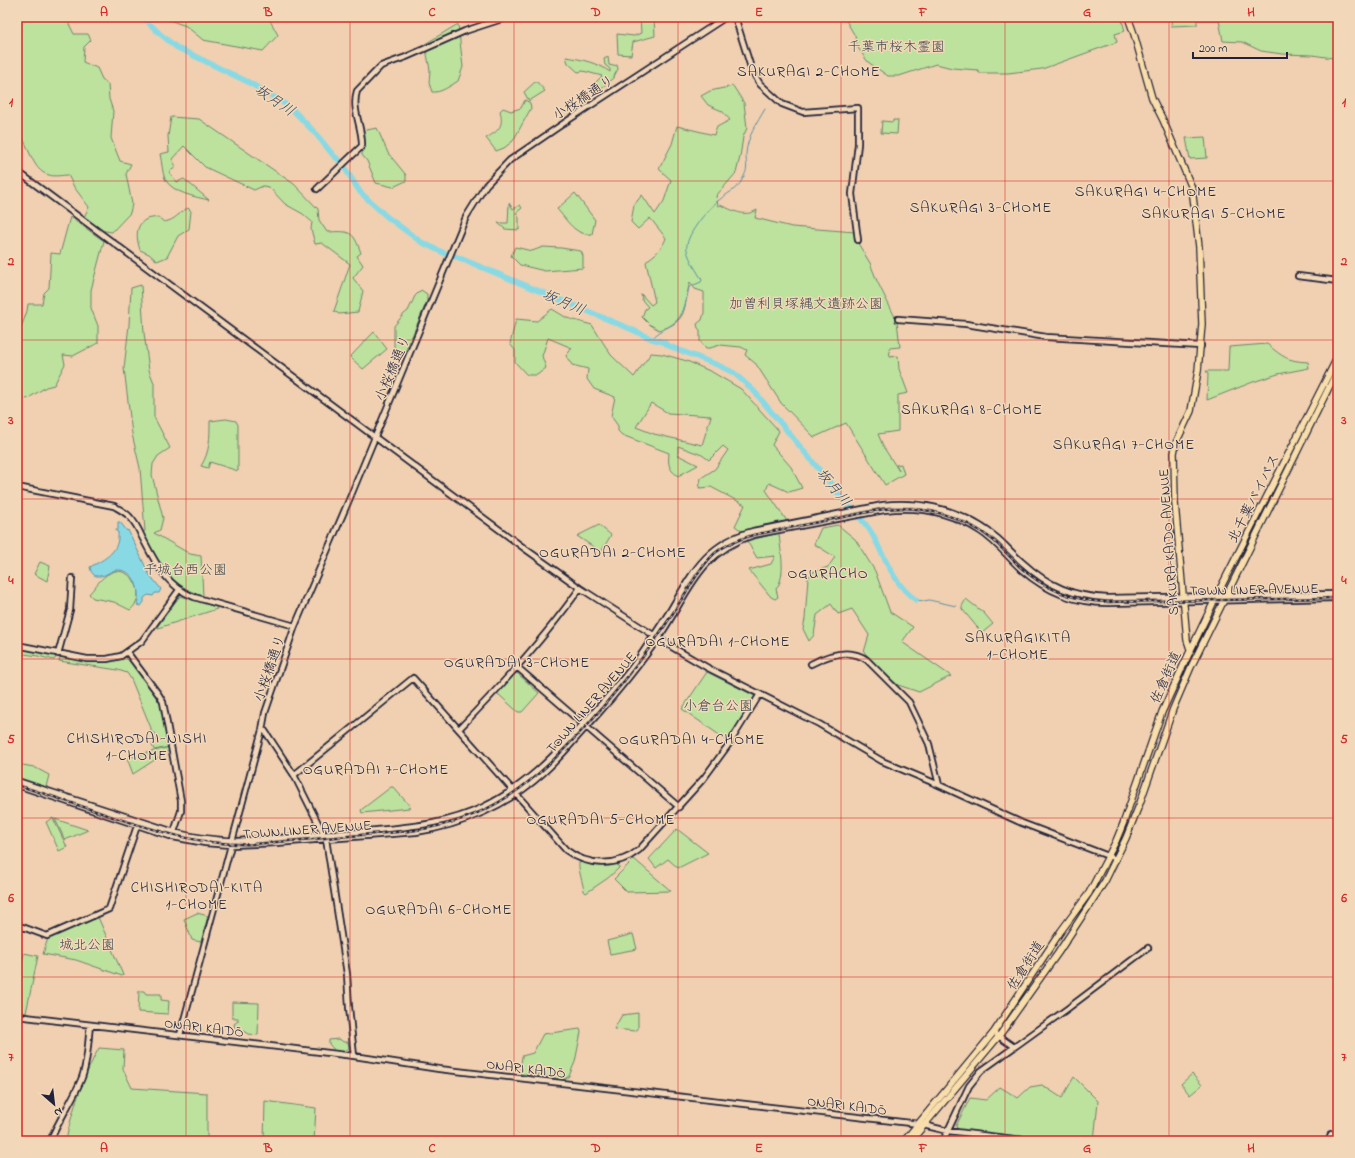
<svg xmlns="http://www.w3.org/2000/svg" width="1355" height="1158" viewBox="0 0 1355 1158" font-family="'Indie Flower','Klee One',sans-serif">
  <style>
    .green { fill: #bce29d; stroke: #6f826c; fill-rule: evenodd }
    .water { fill: #89d9e5; stroke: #6090a1 }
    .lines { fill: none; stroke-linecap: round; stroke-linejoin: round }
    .stream { stroke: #6090a1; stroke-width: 1 }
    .river { stroke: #89d9e5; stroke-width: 5.5 }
    .secondary-casing { stroke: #22223b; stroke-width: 8 }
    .highway-casing { stroke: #22223b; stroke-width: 8 }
    .secondary { stroke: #f2d8b9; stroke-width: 4.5 }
    .highway { stroke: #f9deab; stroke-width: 5.5 }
    .rail-casing { stroke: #22223b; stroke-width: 2.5 }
    .rail { stroke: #f2d8b9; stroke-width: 1; stroke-dasharray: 3; stroke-linecap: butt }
    .grid { fill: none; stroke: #d62828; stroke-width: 1; stroke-opacity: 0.55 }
    .labels { text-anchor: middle; stroke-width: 3; stroke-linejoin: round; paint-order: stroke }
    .park-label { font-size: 14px; fill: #41484f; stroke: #f2d8b9 }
    .street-label { font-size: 14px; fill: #22223b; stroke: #f2d8b9 }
    .neighbourhood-label { font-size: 15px; letter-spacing: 1px; fill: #22223b; stroke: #f2d8b9 }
    .water-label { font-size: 15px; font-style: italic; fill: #37475d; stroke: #f2d8b9 }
    .neatline { fill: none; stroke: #d62828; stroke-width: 1.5 }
    .grid-label { font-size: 13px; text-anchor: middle; font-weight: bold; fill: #d62828 }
  </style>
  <rect width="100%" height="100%" fill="#f0d0b0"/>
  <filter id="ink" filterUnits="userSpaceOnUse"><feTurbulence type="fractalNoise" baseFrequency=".025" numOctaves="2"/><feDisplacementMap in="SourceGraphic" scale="8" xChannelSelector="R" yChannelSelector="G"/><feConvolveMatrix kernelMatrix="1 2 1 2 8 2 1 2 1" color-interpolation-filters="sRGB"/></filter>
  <g filter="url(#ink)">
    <path class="green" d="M17,17h36l14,3 7,14h14l3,6 -7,7 -1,15 14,6 5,11 6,5 1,15 4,12 -2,27 9,23 11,3 -5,10 6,30 -2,9 -18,19 -13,-2 -15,-13 5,-10 -15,-20 -6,-12c-5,0 -13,2 -19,0 -18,-4 -20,-33 -32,-45z
      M167,17h51l16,3 1,-3h33l10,18 -15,16 -60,-11 -17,-14 -17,-6z
      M640,17h14l1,19 -22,6 -2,13 -13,-1 -1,-20 17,2 7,-3z
      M844,17h277l4,14 -10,3 2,8 -75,27 -34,4h-29l-1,-3 -26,-2 -16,-4 -37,12h-11l-20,-14 -10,-14 -3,-12z
      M1172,17h166v36l-5,5 -21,-3 -30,-1 -21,-3 -19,-9 -19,-1 -4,-21h-22v5l-26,1z
      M458,24l5,43 -5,14c-8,5 -17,12 -26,11l-3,-9 1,-13 -5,-26z
      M566,57c15,2 32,6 44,15v-3l-5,-4 -1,-6 4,-2 1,8 4,1 4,-1 1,4 -5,9 -16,14 -4,-7 9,-9 -19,-5 -5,1 -10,-9z
      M535,82h2l8,9 -16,10 -5,-9z
      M733,86l11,17 3,25 -4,9 -3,20 -4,16 -20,23 2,10 2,-1c13,5 24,13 37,5l-2,8 37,9 63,5 1,8 14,23 7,18 20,40 3,26 -11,1 1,9 8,-1 1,13 9,24 -10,2v36l-20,3 6,14 15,23 -3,-6 5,-1 3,10 -19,11 -39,-62 -31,14h-1l-33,-34 -25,-39 -11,-9 2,-5 -6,-3 -21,-2 -10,3h-4l-6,-7v-11l-2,-2 -1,-4 5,-4 2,-7v-21l-9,-3 -5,-7c-7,23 0,40 -31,48l-10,-6 -7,-7 3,-8 3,-2 -6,-7 -1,-6 10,11 4,-3 -9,-40c3,-4 5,-4 8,-7 5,-4 10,-11 12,-17l-16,-20 -12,11 -7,-7 3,-17 8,-10 13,19 9,-13 7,-21 -12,-11 13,-25 5,-18 37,9 3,-8 13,-7 -8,-9 -14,-6 -7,-9 9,-5z
      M525,100l5,3 1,5 -18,33 -9,7 -8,3 -10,-13c13,-7 18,-12 14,-27l3,-3 8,3 10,-3z
      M171,117l28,2 95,65 24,25 1,11 8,12c23,-1 26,-2 34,21l-4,3 6,9 -10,13 10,13 -5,21 -19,2 -5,-3 16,-47 -28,-21 -7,1 -4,-15 1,-7 -9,-8 -18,-10 -16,-17 -6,-1 -9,4 -49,-23 -21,-21 -12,13 4,8 -7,5 8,10 7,-3 25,21c-13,-3 -37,-7 -44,-21 -3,-7 -3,-17 -5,-25l9,-2 -1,-16z
      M893,120h5l-1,14 -16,-1 1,-12 11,1z
      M377,128l11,25 18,22v6l-13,6 -17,-4 -9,-22 -5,-6v-24z
      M1205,137l2,21 -17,1 -4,-21z
      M575,193l20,27 -3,14c-17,2 -25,-14 -35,-25z
      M509,203l4,6 7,-4 2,3 -6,5 3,5v12l-14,-1 -7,-6h10z
      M188,208l3,3 -2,18 -11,7 -11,21 -10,4 -8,-7 -9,-4c-3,-10 -6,-23 5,-30 3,-2 9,-2 13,-3l6,5c12,-2 14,-9 24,-14z
      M70,217l34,24 -13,49v18l7,18v17l-25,13 -10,-1 2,9 -11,21 -8,2 -19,12 -10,-2v-73l5,1 5,-14 1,-7h14l2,-11 5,-5 2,-35 9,1z
      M515,247l17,4 11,-4 18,1 20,3 2,5v12l-38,3 -25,-6 -9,-9z
      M141,285l3,48 5,37 5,13v34l16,31 -12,8 -5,8 -1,11 11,43 -3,12 -6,3 36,21 11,2 2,40c-37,-11 -44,-32 -60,-64l2,-1 -5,-63 -8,-34 -8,-66 5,-43 2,-37z
      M421,290l6,4v7l-23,54h-7l-3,-5v-24l10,-12 4,-3 7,-15z
      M552,309l15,9 25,7 19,30 23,22 17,-24 11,1 25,7 25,11 29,17 38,42 -7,14 19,22 11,21 -13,4 -20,-9 -3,7 21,31 -32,6 -13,4 -7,-5 10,-21 -34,-18 -12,1 2,-10 14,-9 13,-19 -5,-4 -14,14 -7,-5 -24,-9v9l20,10 -20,11c-10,-7 -10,-12 -9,-23l-47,-18 -4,-4v-5l-7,-10 4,-19 -21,-8 -7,-10 1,-10 -16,-4 -6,-9 6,-8 -24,-10 -6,18 4,12 -9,7h-10l-12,-13v-12l-5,-6 6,-25 21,2zM651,403l17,10 43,3 -9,29 -48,-11 -18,-7z
      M374,332l13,17 -24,20 -13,-12z
      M1267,344c16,13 20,17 41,18l1,6 -31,6 -25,8 -46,18 1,-26 -2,-3h22l1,-24z
      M226,419l10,2 2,4v46l-28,-9 -2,6 -7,-2c9,-14 9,-29 9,-45z
      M599,525l12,10 -10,17 -24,-16z
      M838,525l17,14 20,32 15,41 23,15 -11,15 49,34 -32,16 -21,-7 -13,-11 -21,-22 5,-17 -17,-26 -14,5 -7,-10 -14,11 -3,20 -5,6 -6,-12 2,-10 3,-41 5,-6 15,-5 7,-10 -21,-13 7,-16z
      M779,533c1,17 8,42 -3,56l2,8 -3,2 -4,-2 -22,-27 22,-6 4,-8 -18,2 -10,-17z
      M40,562l10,4 -3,15 -13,-7z
      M115,571c21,-1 31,27 15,39l-16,-8 -21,-4 -4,-4c9,-10 13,-19 26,-23z
      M181,596l35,11 1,2 -59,19 -1,-1 22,-30z
      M966,599l18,14 9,11 -11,9 -20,-24v-3z
      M17,648l39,8 -1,3 -1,1 -16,-4 -21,-3z
      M127,655l30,40 5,9 7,43 -15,3 -2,-5c4,-4 6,-6 4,-11l-5,-2v-4l-20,-49 -4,-6 -9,-3 -59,-9 1,-4c23,4 45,9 67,-2z
      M707,672l48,24 -27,45 -46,-32z
      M517,673l22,20 -17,19h-4l-21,-19 17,-19z
      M170,747v3l-37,24 -6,-16z
      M17,764l17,3 15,8 -3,12 -29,-10z
      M391,787h2l17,19 -1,2 -47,5 -1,-3z
      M53,818l14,29 -8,4 -13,-29z
      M55,819l33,11 -23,10z
      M677,829l31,24 -30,15 -10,-9 -12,9 -7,-9z
      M634,859l37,32 -44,1 -13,-13z
      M581,862l19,4 16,-2 3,2v2l-11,10 -22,15 -2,-2c-1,-8 -6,-21 -5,-28z
      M197,913l11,3 -7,26 -9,-2 -8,-21z
      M98,917l25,58 -1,1 -46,-16 -33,-6 5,-16z
      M633,934l4,15 -27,5 -3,-13z
      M24,953l14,3 -12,57 -9,-2v-22z
      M139,991h5l2,3h15v6l8,1 -1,13 -30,-2z
      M232,1002l27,1 -1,32 -10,-1 -8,-5 -5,-1 -1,-4 4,-3v-3h-6z
      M638,1013v16l-3,2 -21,-2 8,-14z
      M580,1029l1,3 -6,30 -6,14 -6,4 -20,-5 -23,-1 2,-18 11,-3 10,-19z
      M338,1039l3,1 2,2h5l1,6 -5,4 -9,-1 -6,-7v-4z
      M99,1048l25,2 -1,19 9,19 75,5v48h-141c5,-28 19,-69 33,-93z
      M1192,1074l10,11 -12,10 -9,-11z
      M1074,1077l24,24 -4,40h-147l3,-6h10l-4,-9 14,-28 16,2 14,-13 18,11 12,-11 12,-2 20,13z
      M265,1101l51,7 -2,33h-50z"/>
    <path class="water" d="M118,522h2l7,9 1,-1 21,44 12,15 -2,4h-4l-2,3 -5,-1 -4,3v4l-3,4 -4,-1c4,-14 -2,-36 -20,-35 -6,0 -11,6 -17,6 -7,1 -9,-4 -10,-9 15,-8 30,-15 28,-35l-2,-1v-1h2z"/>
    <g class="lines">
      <path class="stream" d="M652,339c6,-8 15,-10 23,-17 9,-7 12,-24 14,-35l12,-5 1,-2c-5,-9 -13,-20 -15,-30 -3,-13 20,-40 30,-48 8,-8 20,-12 25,-22 7,-12 4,-14 4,-26 1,-17 11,-31 19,-45
        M916,600l8,1 5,-1 27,6"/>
      <path class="river" d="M143,17l16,16 17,14 72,35 33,19 12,9 23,24 17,21 8,7 19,30 26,24 35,26 23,11 13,4 176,73 19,9 12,3 5,4 51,20 14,7 20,18 68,82c9,9 14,20 23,29 8,10 19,18 26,30 13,23 22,52 45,68"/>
      <defs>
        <path id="secondary" d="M735,17l17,54 8,13 22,20 21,8 55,-4v36l-6,50 6,46
          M17,171l507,377 56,40 92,59 36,21 111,56 63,37 57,24 83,38 94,36
          M317,189l45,-43c1,-18 -11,-36 -5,-55l24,-25 25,-9 59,-26 43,-14
          M1298,276l40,5
          M898,319l68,5 80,13 155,9
          M17,487l97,19c5,3 11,6 15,10 6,6 10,14 13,21 13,25 24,49 52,60l101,29
          M17,645l70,14h20l14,-3 21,-15 37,-51
          M127,652l32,43 4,7 18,99v10l-7,21
          M58,654l12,-44 2,-32
          M811,664c17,-9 39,-16 56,-4l42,42 20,42 10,41
          M517,667l162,140
          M459,729c43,-44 85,-90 121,-141
          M262,730l3,1 29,44 32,64 21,135 2,33 5,49
          M294,775l119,-97 153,172c22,17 52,17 73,0l65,-72 25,-34 31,-50
          M17,781l157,51c21,6 43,8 64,9 43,-3 86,-6 129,-10 40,-4 79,-6 116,-24 42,-20 70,-50 101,-84 18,-20 36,-39 52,-61 12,-17 23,-34 34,-51 23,-39 36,-67 83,-80l130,-26c41,-4 81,6 114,33 9,8 17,17 26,25 25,23 51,34 85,35l230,-4
          M17,785l156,52 32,6 26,2 45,-2 140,-11c47,-7 92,-27 127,-59 17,-15 31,-33 46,-49 26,-29 50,-58 72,-90 29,-44 38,-81 92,-99l131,-25c33,-4 67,2 96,21 16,10 28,26 42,39 24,21 54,33 86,33l230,-5
          M17,925l30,11 62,-27 29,-86
          M17,1016l337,40 85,13 480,55 29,7 84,10
          M180,1035l82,-305 3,-17 30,-87 54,-126 117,-283 20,-32 24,-25 60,-41 156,-102
          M997,1035l17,12
          M50,1141c9,-21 22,-40 31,-61 7,-16 7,-39 9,-55
          M943,1141l26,-55 12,-15 86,-62 81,-61
          M1329,1141l2,-7"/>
        <path id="highway" d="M1128,17l6,17 18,64 11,22 29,68 7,59 3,77 -4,47 -7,40 -15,32 -2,10 1,50 12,137 4,12
          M904,1141l90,-109 67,-101 28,-38 27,-52 7,-17 39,-112 22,-48 36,-75 118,-233
          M911,1141l88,-105 59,-83 47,-72 21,-43 14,-35 33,-94 18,-42 147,-298"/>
      </defs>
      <use href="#secondary" class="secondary-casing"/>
      <use href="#highway" class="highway-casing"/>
      <use href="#secondary" class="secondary"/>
      <use href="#highway" class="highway"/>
      <defs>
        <path id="rail" d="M17,785c32,10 64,21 96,32 47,15 90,29 140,27l157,-13c81,-10 124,-48 177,-106 24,-27 47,-55 68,-85 12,-16 22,-34 33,-51 8,-13 16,-26 27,-36 11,-9 25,-14 38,-18l131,-26c39,-4 78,6 109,31 9,8 17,17 26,26 25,23 54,35 89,36l230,-4"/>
      </defs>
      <use href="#rail" class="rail-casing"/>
      <use href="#rail" class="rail"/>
    </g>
  </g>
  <path class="grid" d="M186,17v1124M350,17v1124M514,17v1124M678,17v1124M841,17v1124M1005,17v1124M1169,17v1124M17,181h1321M17,340h1321M17,499h1321M17,659h1321M17,818h1321M17,977h1321"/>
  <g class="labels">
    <g class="park-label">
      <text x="896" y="51">千葉市桜木霊園</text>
      <text x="806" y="308">加曽利貝塚縄文遺跡公園</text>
      <text x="185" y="574">千城台西公園</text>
      <text x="718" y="710">小倉台公園</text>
      <text x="87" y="949">城北公園</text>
    </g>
    <g class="street-label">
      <text transform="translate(583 97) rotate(-33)" y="5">小桜橋通り</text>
      <text transform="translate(392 368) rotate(-67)" y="5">小桜橋通り</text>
      <text transform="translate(1253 498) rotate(-63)" y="5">北千葉バイパス</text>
      <text transform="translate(1168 542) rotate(-94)" y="5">SAKURA-KAIDO AVENUE</text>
      <text transform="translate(1254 589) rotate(-1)" y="5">TOWN LINER AVENUE</text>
      <text transform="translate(269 668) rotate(-71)" y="5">小桜橋通り</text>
      <text transform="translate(1165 677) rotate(-66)" y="5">佐倉街道</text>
      <text transform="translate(591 702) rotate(-49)" y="5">TOWN LINER AVENUE</text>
      <text transform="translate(307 829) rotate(-4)" y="5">TOWN LINER AVENUE</text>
      <text transform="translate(1025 965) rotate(-57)" y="5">佐倉街道</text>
      <text transform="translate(204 1027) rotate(7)" y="5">ONARI KAIDŌ</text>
      <text transform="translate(526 1068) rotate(7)" y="5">ONARI KAIDŌ</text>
      <text transform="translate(847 1105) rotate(7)" y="5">ONARI KAIDŌ</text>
    </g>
    <g class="neighbourhood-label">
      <text x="809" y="76">SAKURAGI 2-CHOME</text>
      <text x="1146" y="196">SAKURAGI 4-CHOME</text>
      <text x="981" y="212">SAKURAGI 3-CHOME</text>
      <text x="1214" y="218">SAKURAGI 5-CHOME</text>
      <text x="972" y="414">SAKURAGI 8-CHOME</text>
      <text x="1124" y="449">SAKURAGI 7-CHOME</text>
      <text x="613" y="557">OGURADAI 2-CHOME</text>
      <text x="828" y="578">OGURACHO</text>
      <text x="1018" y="642">SAKURAGIKITA<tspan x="1018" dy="17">1-CHOME</tspan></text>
      <text x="718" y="646">OGURADAI 1-CHOME</text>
      <text x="517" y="667">OGURADAI 3-CHOME</text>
      <text x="137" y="743">CHISHIRODAI-NISHI<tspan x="137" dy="17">1-CHOME</tspan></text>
      <text x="692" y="744">OGURADAI 4-CHOME</text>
      <text x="376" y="774">OGURADAI 7-CHOME</text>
      <text x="601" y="824">OGURADAI 5-CHOME</text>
      <text x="197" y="892">CHISHIRODAI-KITA<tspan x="197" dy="17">1-CHOME</tspan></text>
      <text x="439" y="914">OGURADAI 6-CHOME</text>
    </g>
    <g class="water-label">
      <text transform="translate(275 100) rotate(34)" y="5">坂月川</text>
      <text transform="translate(564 302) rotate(23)" y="5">坂月川</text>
      <text transform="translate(834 487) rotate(50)" y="5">坂月川</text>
    </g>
  </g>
  <rect width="1355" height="1158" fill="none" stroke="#f2d8b9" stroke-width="44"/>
  <g transform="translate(54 1104) rotate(152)" stroke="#f2d8b9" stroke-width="3" paint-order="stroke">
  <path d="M0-3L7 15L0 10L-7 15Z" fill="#22223b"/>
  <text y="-6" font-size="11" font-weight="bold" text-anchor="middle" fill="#22223b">N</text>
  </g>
  <path d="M1193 52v6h94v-6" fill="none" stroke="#22223b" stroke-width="2"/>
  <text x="1199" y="52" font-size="12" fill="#22223b" stroke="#f2d8b9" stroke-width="3" paint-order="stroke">200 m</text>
  <rect x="22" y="22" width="1311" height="1114" class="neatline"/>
  <g class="grid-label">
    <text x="104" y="16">A</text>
    <text x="268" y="16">B</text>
    <text x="432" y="16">C</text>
    <text x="596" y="16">D</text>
    <text x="759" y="16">E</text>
    <text x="923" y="16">F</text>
    <text x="1087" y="16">G</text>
    <text x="1251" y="16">H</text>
    <text x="11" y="106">1</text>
    <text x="1344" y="106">1</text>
    <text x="11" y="265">2</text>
    <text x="1344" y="265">2</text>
    <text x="11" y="424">3</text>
    <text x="1344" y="424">3</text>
    <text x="11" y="584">4</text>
    <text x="1344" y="584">4</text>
    <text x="11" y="743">5</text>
    <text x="1344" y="743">5</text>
    <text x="11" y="902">6</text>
    <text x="1344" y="902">6</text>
    <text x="11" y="1061">7</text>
    <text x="1344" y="1061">7</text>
    <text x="104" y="1152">A</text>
    <text x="268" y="1152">B</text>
    <text x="432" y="1152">C</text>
    <text x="596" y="1152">D</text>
    <text x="759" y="1152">E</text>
    <text x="923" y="1152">F</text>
    <text x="1087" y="1152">G</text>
    <text x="1251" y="1152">H</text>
  </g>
</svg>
